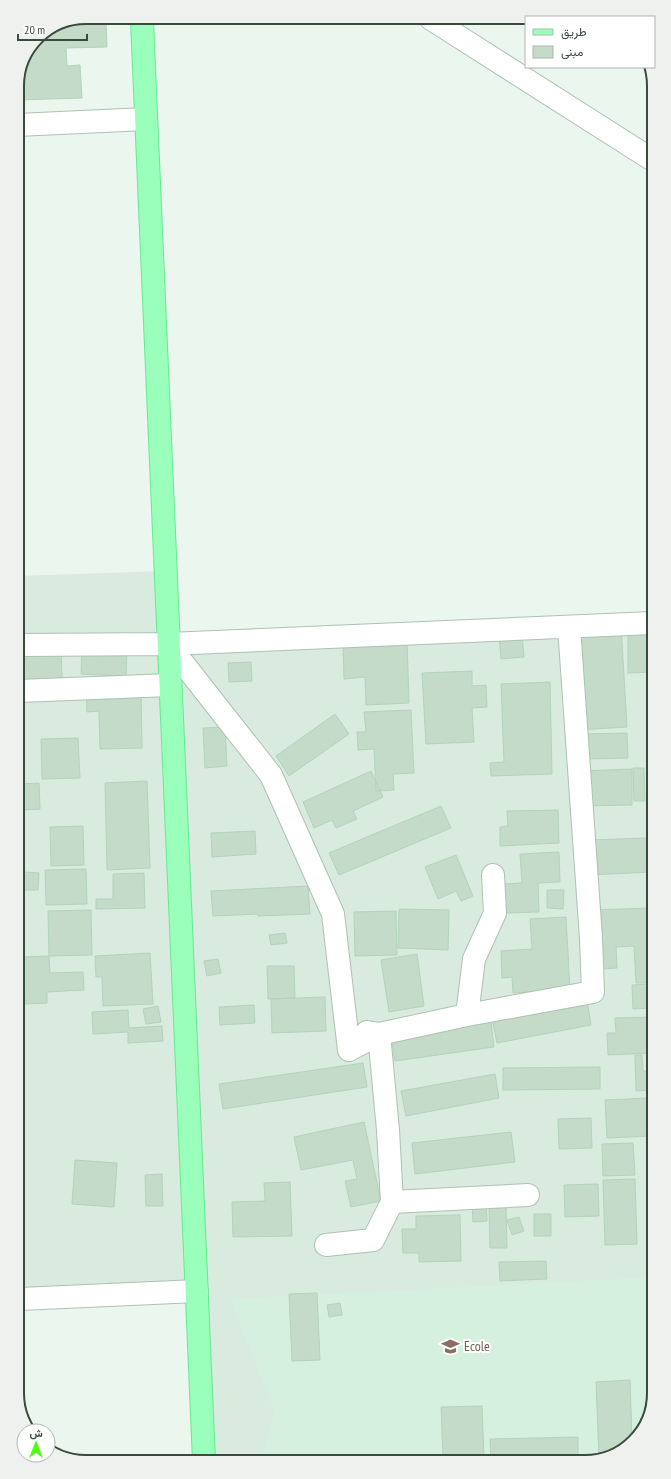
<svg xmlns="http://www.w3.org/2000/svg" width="671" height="1479" viewBox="0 0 671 1479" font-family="'PT Sans Narrow',Vazirmatn,sans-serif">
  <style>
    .residential { fill: #d9eade }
    .education { fill: #d5f0de }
    .building { fill: #c3dbc8; stroke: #b2d4ba }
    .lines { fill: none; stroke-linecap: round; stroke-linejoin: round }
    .minor-casing { stroke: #adc2b2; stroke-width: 24 }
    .major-casing { stroke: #65ea8f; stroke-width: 24 }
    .minor { stroke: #fff; stroke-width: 22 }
    .major { stroke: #9bffbc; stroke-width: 22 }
    .labels { text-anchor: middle; stroke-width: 4; stroke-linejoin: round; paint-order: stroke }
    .education-label { font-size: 14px; fill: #785e54; stroke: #fff; text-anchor: start }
    .rim { fill: none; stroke: #384b3c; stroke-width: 2 }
  </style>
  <rect width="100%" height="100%" fill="#ebf6ef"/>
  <path class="residential" d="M165,571l3,72 484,-20 2,770 -12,38 -35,27 -403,3 -7,-170 -177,8 -2,-723z"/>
  <path class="education" d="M654,1277v116l-12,38 -35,27 -346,3 13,-49 -44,-113z"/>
  <path class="building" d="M60,22h46l1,25 -41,1 1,18 13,-1 2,33 -65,2v-18l20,-45z
    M621,626l6,101 -50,3 -5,-101z
    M652,631v41l-24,1v-41z
    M522,634l2,23 -23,2 -2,-23z
    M407,641l2,62 -43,2 -1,-28 -21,2 -1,-35z
    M82,647l45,1 -1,28 -45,-2z
    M61,649l1,30 -43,2v-29z
    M251,662l1,19 -23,1 -1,-19z
    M472,671v15l14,-1 1,22 -15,1 2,34 -48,2 -4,-71z
    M550,682l2,92 -61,2 -1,-13 14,-1 -3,-78z
    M647,685h5v72l-2,1z
    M141,691l1,57 -42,1 -1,-38 -12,1 -1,-20z
    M411,710l3,63 -21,1 1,16 -18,1 -2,-42 -16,1 -1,-18h9l-2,-20z
    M335,714l14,20 -60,42 -13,-20z
    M225,727l2,39 -22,2 -2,-40z
    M627,733l1,25 -46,1 -1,-25z
    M78,738l2,40 -38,1 -1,-40z
    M633,768h11l1,33h-11z
    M632,769v36l-50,1v-35z
    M371,771l12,26 -30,14 4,8 -21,9 -4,-8 -18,8 -11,-26z
    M147,781l3,87 -43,2 -2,-87z
    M39,783l1,26 -16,1 -2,-26z
    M441,806l10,22 -112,47 -10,-22z
    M558,810l1,33 -59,3v-19l8,-1 -1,-15z
    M83,826l1,39 -33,1 -1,-39z
    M255,831l1,23 -44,3 -1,-24z
    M650,838l1,34 -62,3 -2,-35z
    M559,852l1,30 -22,1 1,29 -33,1 -2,-29 18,-1 -2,-29z
    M456,855l17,41 -12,5 -5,-10 -18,8 -13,-32z
    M86,869l1,35 -41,1 -1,-35z
    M24,872l15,1 -1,17h-14z
    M144,873l1,35 -49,1v-10h17v-25z
    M308,886l2,28 -52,2v-2l-45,2 -2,-25z
    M547,890h17l-1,19 -16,-1z
    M651,908l2,75h-17l-2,-37 -18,1 1,21 -14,1 -11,-59z
    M399,909l50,1 -1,40 -50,-2z
    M91,910l1,45 -43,1 -1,-45z
    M396,911l1,44 -42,1 -1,-44z
    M566,917l4,73 -57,3 -1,-16 -10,1 -1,-27 31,-2 -2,-30z
    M285,933l2,10 -16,2 -2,-10z
    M150,953l3,51 -50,2 -1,-29h-6l-1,-21z
    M417,954l7,52 -35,6 -8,-52z
    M49,956l1,17 33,-1 1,18 -37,2v11l-22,1 -3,-47z
    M218,959l3,14 -14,3 -3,-15z
    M267,966h27l1,32 -27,1z
    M653,984v24l-20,1 -1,-24z
    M325,997l1,34 -54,2 -1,-34z
    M587,1000l4,25 -94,18 -5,-25z
    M254,1005l1,18 -35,2 -1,-18z
    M158,1006l3,16 -15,2 -3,-15z
    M128,1010l1,18 33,-2 1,15 -35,2v-11l-35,2 -1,-22z
    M653,1017v36l-45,2 -1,-22h9l-1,-15z
    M491,1022l3,25 -99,14 -4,-25z
    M635,1055h7l1,16h10v19l-17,1z
    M363,1063l4,24 -144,22 -4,-25z
    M600,1067v22l-97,1v-22z
    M495,1074l4,24 -93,18 -5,-25z
    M648,1098l2,38 -43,2 -2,-38z
    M591,1118l1,30 -33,1 -1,-30z
    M364,1122l17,79 -30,6 -6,-26 12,-2 -4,-19 -52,10 -7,-33z
    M511,1132l4,30 -100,12 -3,-31z
    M633,1143l2,32 -32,1 -1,-32z
    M75,1160l42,3 -3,44 -42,-3z
    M162,1174l1,32h-17l-1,-31z
    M635,1179l2,65 -32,1 -2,-65z
    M290,1182l2,54 -59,1 -1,-35 33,-1 -1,-18z
    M598,1184l1,32 -34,1 -1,-32z
    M486,1201l1,20 -14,1 -1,-20z
    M489,1207h17l1,41h-17z
    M534,1214h17v22h-17z
    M460,1215l1,46 -42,1v-9h-16l-1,-24h14v-13z
    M519,1217l5,14 -12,4 -5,-15z
    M546,1261l1,18 -47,2 -1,-19z
    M317,1293l3,67 -28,1 -3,-67z
    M340,1303l2,12 -13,2 -2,-12z
    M630,1380l2,59 -25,19h-8l-3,-76z
    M482,1406l2,53h-41l-2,-52z
    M578,1437v21l-87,1 -1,-20z"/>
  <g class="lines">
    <defs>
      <path id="minor" d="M431,19l220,140
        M17,125l129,-6
        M168,644l103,131 62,139 16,136 30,-16 88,-19 126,-23 -2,-54 -22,-311
        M19,645l149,-1 484,-21
        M19,691l151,-6
        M467,1015l7,-56 21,-46 -2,-38
        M392,1202l136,-7
        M326,1245l47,-5 19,-38 -4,-72 -9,-96 -12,-2
        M20,1299l177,-8"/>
      <path id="major" d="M142,21l62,1440"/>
    </defs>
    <use href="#minor" class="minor-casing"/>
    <use href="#major" class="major-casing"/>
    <use href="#minor" class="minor"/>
    <use href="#major" class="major"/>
  </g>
  <defs>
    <symbol id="school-bare" viewBox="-9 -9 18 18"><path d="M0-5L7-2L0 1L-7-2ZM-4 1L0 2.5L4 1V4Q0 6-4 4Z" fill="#8d6e63" stroke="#fff" stroke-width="2.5" paint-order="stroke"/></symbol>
  </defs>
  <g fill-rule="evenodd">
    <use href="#school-bare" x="438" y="1334" width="25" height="25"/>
  </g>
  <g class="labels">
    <g class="education-label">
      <text x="464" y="1351">Ecole</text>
    </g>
  </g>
  <path d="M0 0H671V1479H0ZM86 24H585A62 62 0 0 1 647 86V1393A62 62 0 0 1 585 1455H86A62 62 0 0 1 24 1393V86A62 62 0 0 1 86 24Z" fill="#eff1ef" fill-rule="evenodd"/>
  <path class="rim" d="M86 24H585A62 62 0 0 1 647 86V1393A62 62 0 0 1 585 1455H86A62 62 0 0 1 24 1393V86A62 62 0 0 1 86 24Z"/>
  <rect x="525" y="16" width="130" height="52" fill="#ffffff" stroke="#afb7b1"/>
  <rect x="533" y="29" width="20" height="6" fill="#9bffbc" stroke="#afb7b1"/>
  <text x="561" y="36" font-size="12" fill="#384b3c">طريق</text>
  <rect x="533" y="46" width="20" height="12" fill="#c3dbc8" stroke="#afb7b1"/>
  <text x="561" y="56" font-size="12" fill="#384b3c">مبنى</text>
  <g transform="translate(36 1443)"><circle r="19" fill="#ffffff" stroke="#afb7b1"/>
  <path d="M0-3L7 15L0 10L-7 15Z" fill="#4eff19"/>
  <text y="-6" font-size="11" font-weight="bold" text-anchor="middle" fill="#384b3c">ش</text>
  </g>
  <path d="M18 34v6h69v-6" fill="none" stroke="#384b3c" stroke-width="2"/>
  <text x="24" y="34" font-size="12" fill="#384b3c" stroke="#ffffff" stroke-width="3" paint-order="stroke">20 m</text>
</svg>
